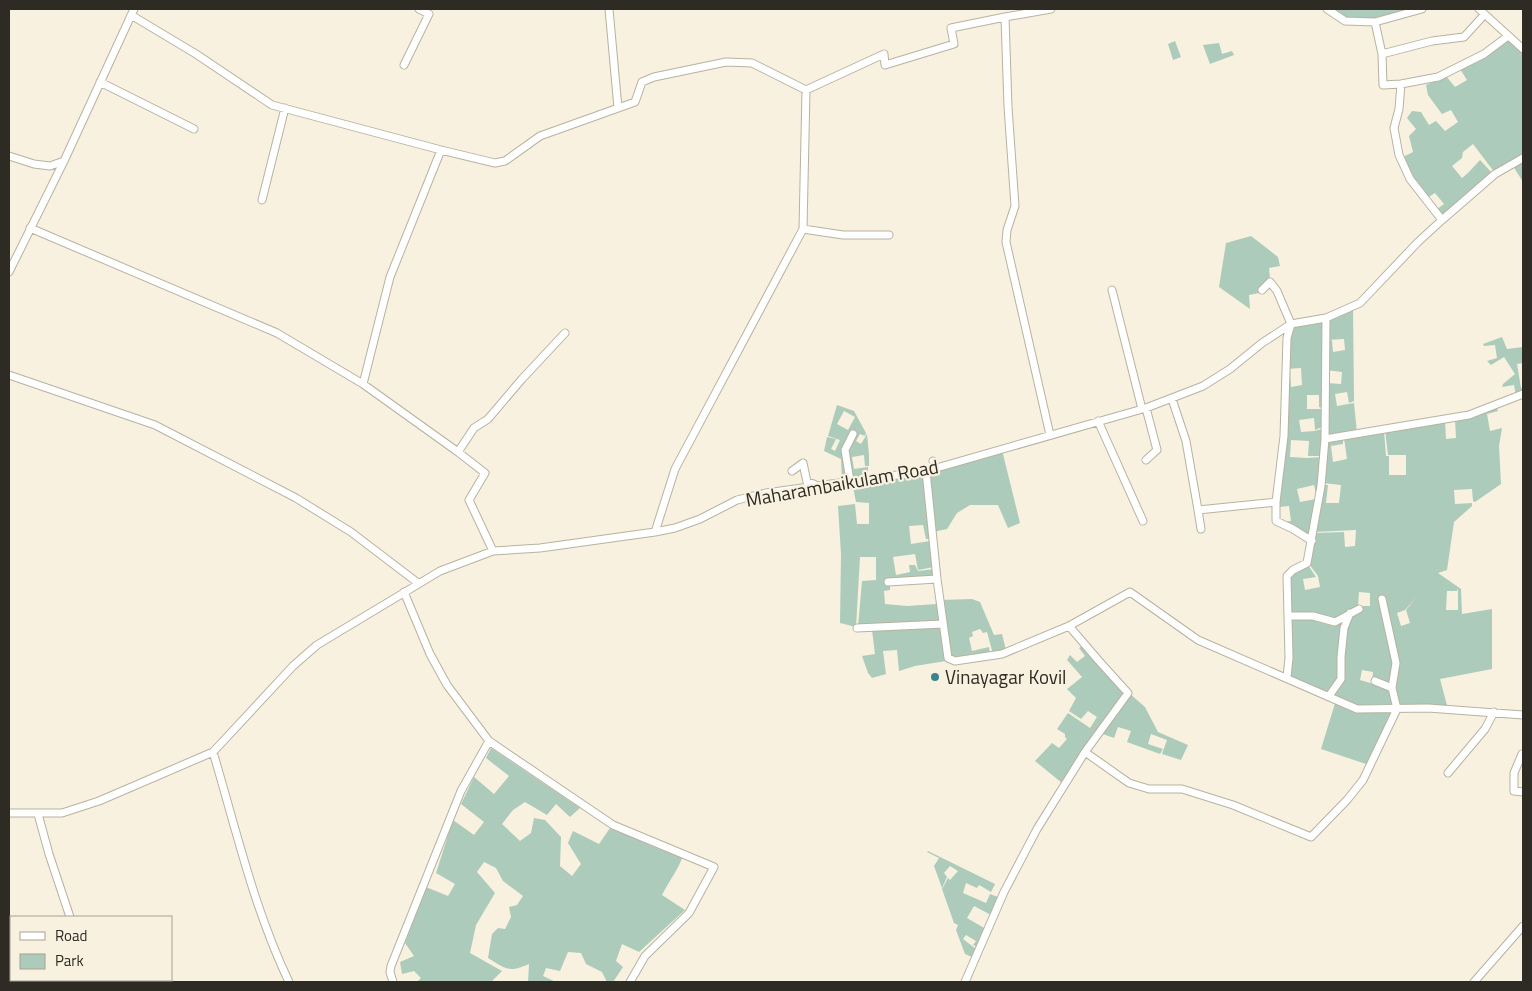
<svg xmlns="http://www.w3.org/2000/svg" width="1532" height="991" viewBox="0 0 1532 991" font-family="'Titillium Web',sans-serif">
  <style>
    .green { fill: #accbbb; fill-rule: evenodd }
    .lines { fill: none; stroke-linecap: round; stroke-linejoin: round }
    .street-casing { stroke: #b8b2a1; stroke-width: 9 }
    .street { stroke: #fff; stroke-width: 7 }
    .poi-dot { fill: #3d8290; stroke: #f8f1df; stroke-width: 2 }
    .labels { text-anchor: middle; stroke-width: 4.5; stroke-linejoin: round; paint-order: stroke }
    .street-label { font-size: 19px; fill: #2d2b24; stroke: #f8f1df }
    .poi-label { font-size: 19px; fill: #2d2b24; stroke: #f8f1df; text-anchor: start }
  </style>
  <rect width="100%" height="100%" fill="#f8f1df"/>
  <path class="green" d="M1334,9h77l-36,11 -28,-2z
    M1508,39l15,14v103l-28,17 -22,-29 -10,8 -1,6 -10,8 10,12 6,-5 12,-13 13,14 -51,45 -6,-9 8,-6 -9,-11 -8,5 -15,-20 -9,-21 10,-5 -4,-16 7,-7 -9,-11 5,-7 9,1 8,13 7,-4 9,10 13,-9 -7,-12 -9,4 -14,-19 -2,-10 20,-9 9,11 12,-7 -7,-11z
    M1175,41l6,16 -8,3 -5,-16z
    M1219,43l3,11 10,-3 2,4 -24,9 -7,-19z
    M1523,159v23l-10,-16z
    M1251,236l27,21 2,9 -11,2 1,11 -10,10 -1,4 -10,2 1,14 -31,-22 7,-44z
    M1353,308l1,93 -5,2 -2,-11 -12,2 2,12 17,-3 3,30 -31,6 1,-56 14,1 1,-12 -16,-2v-29l6,-1 1,12 12,-2 -1,-11 -18,1 1,-21z
    M1324,320l-2,88 -3,-1v-12h-12v14h14l1,18 -7,3 -1,-12 -15,2 2,12 13,-1 8,-2v27h-14l1,-15 -18,-1 -1,17 17,1 16,-1 -6,41 -3,-13 -17,4 3,13 16,-3 -4,41 -28,-18 7,-1 -2,-15 -10,1 8,-136 3,-1 1,17 11,-2 -1,-17 -14,1 4,-44z
    M1502,337l5,12 16,-2v16l-6,1 4,24h2v5l-7,3 -2,-11 -12,2 1,-3 12,-10 -11,-17 -13,8 -4,-4 10,-3 -2,-13 -11,1 -1,-2z
    M837,405l17,6 12,22 -1,3 -5,-2 -4,7 5,3 6,-10 2,21v11h-4l-1,-11 -12,2 2,12 14,-2v10l-17,2 -7,-28 5,29 -7,1 -1,-22 -17,-8 3,-14 9,2 -5,10 4,2 5,-11 -12,-4zM844,411l11,6 -7,13 -11,-6z
    M1496,406l2,5 -11,3 3,17 12,-3 -3,18 2,38 -26,18 -2,-1 -1,-12 -18,1 1,14 17,-1v3l-18,16 -7,48 -9,3 23,16 1,25 30,-5v60l-52,10 8,30h-50l-5,-21 4,-25 -14,-65 -2,1 13,64 -3,23 -17,-5 -2,1 1,-10 -11,-2 -2,10 31,9 4,20h-27l-10,-1 -27,-12 12,-17 -1,-23 4,-28 3,-7 -2,-1 -4,7 -3,30v22l-11,16 -41,-19 3,-18 -1,-40h22l23,5 25,-14 1,-3h9v-13l-11,-1 -1,15 -23,14 -22,-6h-24v-38l4,-6 15,-6 8,12 -13,2 2,11 15,-3 -2,-11 -9,-12 5,-31 30,-1 1,15 10,-1 1,-16 -42,2 9,-47h5l-2,18h13l2,-18 -18,-2 3,-43 17,-2v6l-12,2 2,16 14,-3 -3,-21 40,-7 2,25h3v19h17v-20h-18l-3,-25 60,-9 1,18 10,-1 -1,-19 14,-3zM1458,588v22h-12l1,-19h10zM1417,597l-11,13 4,13 -9,3 -4,-13 8,-3z
    M1002,450l18,73 -12,5 -10,-23h-28l-13,8 -10,16 -14,3 -6,-60z
    M924,472l6,67h-4l-3,-14 -14,1 2,18 19,-3 4,26 -16,3 -3,-16 -22,3 3,18 14,-3 -1,-7h6l3,6 16,-2 1,8 -49,4v4h4v5l-6,1 1,13 22,2 30,-2 3,18 -82,5 4,-46 14,-1v-23h-16l-4,70 -16,-4 1,-69 -3,-48 17,-2 2,20h12v-21l-13,-1 -4,-20z
    M972,599l8,3 14,33 8,-1 4,16 -13,4 -6,-22 -4,1 -3,-4 -8,3 1,4 -4,2 3,13 17,-4 1,7 -35,6 -6,-2 -9,-58z
    M941,626l5,35 -31,5 -16,5 -2,-21 -14,1 3,23 -14,4 -4,-5 -6,-17 13,-2 -3,-24z
    M1083,645l43,46 -64,92 -27,-22 17,-18 7,5 8,-9 -2,-2v-3l-8,-5 11,-16 22,15 7,-11 -9,-6 -7,8 -12,-8 7,-13 -9,-9 15,-12 -15,-17 3,-5 7,7 8,-6 -6,-8z
    M1129,693l16,14 13,25 30,13 -7,15 -19,-6 5,-14 -16,-6 -3,10 15,5 -3,5 -33,-12 4,-11 -13,-4 -4,11 -14,-5z
    M1336,700l21,10h38l-26,55 -48,-16z
    M491,748l89,60 -10,9 -14,-13 -9,11 -22,-13 -12,8 -11,14 18,17 11,-8 3,-15 11,2 16,17 -1,29 12,10 9,-12 -13,-21 5,-12 26,13 11,-16 49,21 24,7c-5,14 -14,25 -21,39l23,15 -46,42 -17,-8 -6,17 7,6 -10,15h-6l-5,-10 -16,-8 -5,-11 -13,-1 -8,19 -14,-3 -3,8 13,6h-28l1,-18c-20,9 -23,5 -41,-6l4,-24 6,-6 7,1 6,-12 -2,-10 8,-2 6,-9 -20,-15 -7,-13 -12,-6 -7,10 18,21 -19,32 -6,28 32,18 -11,11h-74l4,-4 -7,-7 -12,3 -2,-12 14,-6 -9,-13 21,-56 22,9 7,-12 -19,-11 17,-53 21,15 10,-13 -23,-18 13,-27 20,17 15,-18 -23,-18z
    M928,851l67,33 -4,8 -12,-7 -2,3 -11,-5 -3,10 23,10 4,-9 8,3 5,-9 -16,40 -2,-1 6,-12 -17,-9 -7,12 19,11 -9,18 -4,-2 3,-4 -10,-6 -3,4 13,10 -4,8 -7,-3 -9,-24 2,-5 -4,-2 -12,-34 6,-11 2,2 8,-9 -8,-5 -6,7 3,4 -5,11 -8,-22 5,-8 -12,-6z"/>
  <g class="lines">
    <defs>
      <path id="street" d="M609,9l9,99
        M1327,9l18,12 30,1 47,-13
        M1479,9l44,40
        M131,15l65,39 76,51 169,45 54,13 10,-2 35,-25 95,-34 7,-20 12,-5 72,-15 26,1 54,27 -3,139 -128,240 -20,63
        M1005,17l3,90 7,99 -8,24 -1,12 44,193
        M1375,22l7,32 1,31 18,-1 37,-7 46,-23 24,-18
        M1382,54l50,-13 32,-4 20,-22
        M404,65l25,-51 -10,-5
        M100,82l94,47
        M1401,84l-2,25 -5,19 5,27 11,24 32,41
        M806,90l78,-36 1,11 69,-21 -3,-16 54,-11 46,-8
        M9,156l25,8 16,2 14,-5 70,-152
        M262,200l23,-92
        M30,228l247,105 86,51 95,68 27,21 -16,27 24,51
        M803,229l40,6h46
        M9,272l55,-111
        M1112,290l30,119
        M1262,290l8,-8 7,9 14,33 -4,14 -3,98 -8,66
        M9,375l146,50 141,73 55,34 67,51
        M363,384l27,-107 51,-127
        M1172,399l14,42 12,69
        M1146,408l11,42 -11,10
        M1098,421l45,100
        M1325,439l144,-24 54,-21
        M458,452l16,-24 14,-9 34,-40 43,-46
        M933,461l2,7
        M792,471l11,-8 4,19 7,2
        M926,471l11,108 11,79 7,3 47,-7 67,-28 61,-34 68,48 159,69 71,-1 95,7
        M850,481l-5,-31 8,-16
        M1201,529l-3,-19 78,-8v19l17,8 19,12
        M888,582l49,-3
        M404,592l26,62 17,31 42,56 124,84 101,42 -25,46 -44,43 -15,26
        M1382,599l14,64 -4,25
        M1288,616h25l22,6 24,-13
        M857,628l86,-4
        M1287,677l2,-19 -2,-82 6,-6 14,-7 14,-77 4,-47 1,-121
        M1329,696l12,-17v-22l3,-29 6,-15
        M213,752c23,77 41,157 76,230
        M1085,752l44,31 20,6h33l51,16 78,32 36,-37 16,-20 34,-71 -5,-21 -17,-7
        M1522,754l-8,19v18l9,1
        M1448,773l37,-44 9,-17
        M9,813h53l37,-12 114,-49 80,-86 24,-21 123,-74 53,-20 47,-3 115,-16 20,-4 25,-9 37,-19 29,-7 160,-22 220,-63 57,-22 27,-17 32,-26 29,-19 35,-6 34,-15 58,-61 24,-22 53,-46 28,-16
        M38,814l11,40 21,63
        M90,980l1,2
        M393,982l-3,-10 1,-6 70,-175 28,-50
        M965,982l39,-90 33,-63 48,-77 43,-59 -29,-32 -30,-35
        M1474,982l49,-56"/>
    </defs>
    <use href="#street" class="street-casing"/>
    <use href="#street" class="street"/>
  </g>
  <circle class="poi-dot" cx="935" cy="677" r="5"/>
  <g class="labels">
    <g class="street-label">
      <text transform="translate(842 483) rotate(-10)" y="7">Maharambaikulam Road</text>
    </g>
    <g class="poi-label">
      <text x="945" y="684">Vinayagar Kovil</text>
    </g>
  </g>
  <rect width="1532" height="991" fill="none" stroke="#2d2b24" stroke-width="20"/>
  <rect x="10" y="916" width="162" height="65" fill="#f8f1df" stroke="#a7a294"/>
  <rect x="20" y="932" width="25" height="8" fill="#ffffff" stroke="#a7a294"/>
  <text x="55" y="941" font-size="15" fill="#2d2b24">Road</text>
  <rect x="20" y="954" width="25" height="15" fill="#accbbb" stroke="#a7a294"/>
  <text x="55" y="966" font-size="15" fill="#2d2b24">Park</text>
</svg>
